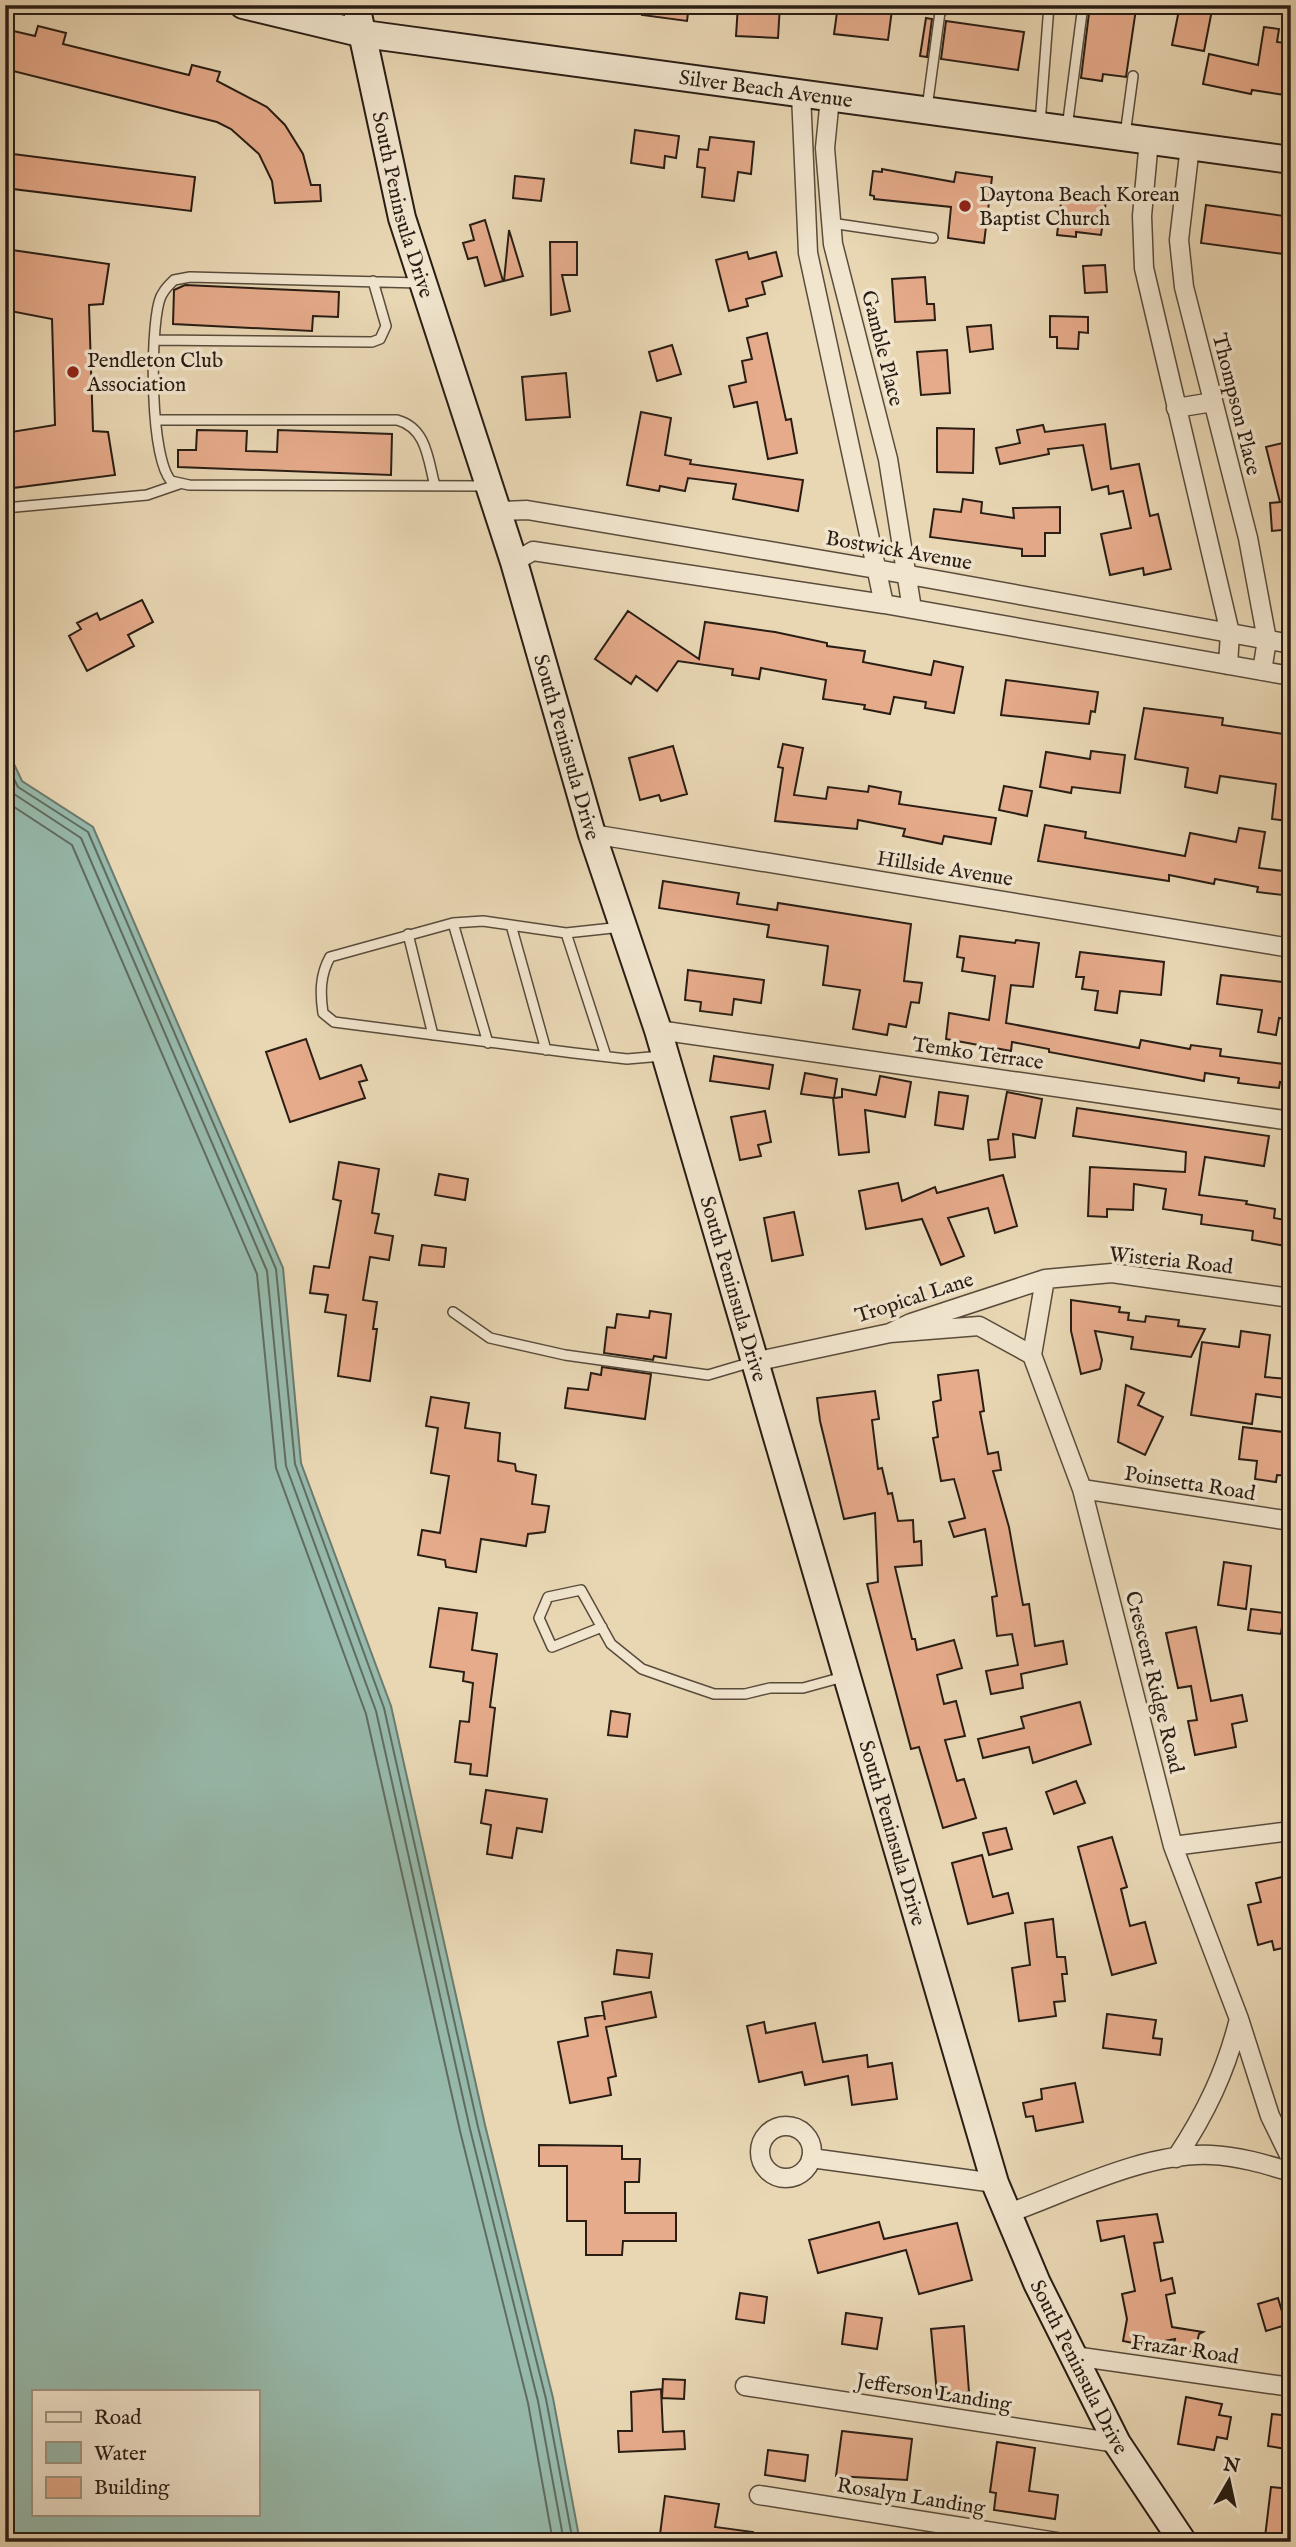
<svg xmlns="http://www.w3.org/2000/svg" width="1296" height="2547" viewBox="0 0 1296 2547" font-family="'IM FELL English',serif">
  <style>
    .water { fill: #97baac; stroke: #6b7b6f; stroke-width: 2; fill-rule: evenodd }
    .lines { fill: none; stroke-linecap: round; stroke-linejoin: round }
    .shore { stroke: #606c60; stroke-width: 2 }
    .building { fill: #e6ab8b; stroke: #291d14; stroke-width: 2 }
    .lane-casing { stroke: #594c3c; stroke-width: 12 }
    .street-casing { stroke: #594c3c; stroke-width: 21 }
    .secondary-casing { stroke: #291d14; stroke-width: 30 }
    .lane { stroke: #f1e5ce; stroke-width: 9 }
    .street { stroke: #f1e5ce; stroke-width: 18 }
    .secondary { stroke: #f1e5ce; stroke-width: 26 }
    .poi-dot { fill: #8f2418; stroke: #f1e5ce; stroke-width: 2.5 }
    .labels { text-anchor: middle; stroke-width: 7; stroke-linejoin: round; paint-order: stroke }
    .street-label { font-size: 21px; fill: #291d14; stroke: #f1e5ce }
    .poi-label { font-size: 21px; fill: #291d14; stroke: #f1e5ce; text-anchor: start }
  </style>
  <rect width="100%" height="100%" fill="#e9d7b4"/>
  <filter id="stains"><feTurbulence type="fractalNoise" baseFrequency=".00286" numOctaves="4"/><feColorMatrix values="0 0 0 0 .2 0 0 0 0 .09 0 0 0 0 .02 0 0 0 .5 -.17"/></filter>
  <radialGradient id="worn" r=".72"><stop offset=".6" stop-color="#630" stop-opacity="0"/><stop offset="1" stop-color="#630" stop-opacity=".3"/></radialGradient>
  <path class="water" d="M5,745l17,36 71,46 190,441 18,195 90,243 94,419 68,273 27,144h-575zM33,2391h224v123h-224z"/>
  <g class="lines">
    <path class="shore" d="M5,761l13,26 70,45 188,437 19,195 89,244 94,419 68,272 27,143
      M5,782l9,12 67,44 186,433 19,195 90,245 94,418 68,272 26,141
      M5,801l67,44 185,429 19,194 90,246 94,417 68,272 25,139"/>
  </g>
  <path class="building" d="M643,5h46l-2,16 -45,-6z
    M738,5h42l-2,33 -42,-2z
    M838,5h39v4l15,1 -4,30 -54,-6z
    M1090,5l46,4 -10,68 -23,-3 -1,7 -21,-3z
    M1180,5h33l-9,46 -32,-6z
    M926,18l6,1 -5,38 -7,-1z
    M946,21l78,11 -6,38 -77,-11z
    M38,26l28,7 -3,11 126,31 3,-10 28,7 -3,9 50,26 18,18 18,29 8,31h9l1,16 -46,2 -3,-22 -13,-27 -28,-25 -14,-7 -212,-53v-40l30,7z
    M1264,27l15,2 -2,13 14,2v52l-39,-6 -1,4 -48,-10 6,-30 49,11z
    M635,130l44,6 -3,22 -11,-2 -1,12 -33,-5z
    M710,137l44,5 -3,32 -13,-2 -4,29 -32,-4 3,-29 -8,-1 2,-18 9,1z
    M5,153l190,24 -4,34 -186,-23z
    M882,169l72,13 2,-10 36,5 -8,66 -36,-5 3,-31 -77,-8v-3l-4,-1 3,-24 9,1z
    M515,176l29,3 -3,22 -28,-3z
    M1062,195l44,6 -5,34 -25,-3v5l-19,-2z
    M1206,205l85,12v38l-90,-12z
    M485,220l18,61 -18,5 -8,-29 -9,2 -5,-16 11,-3 -4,-15z
    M509,230l14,46 -19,5z
    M550,242h27v33h-15l8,36 -19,4z
    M5,249l104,15 -6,40 -14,1 4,126 15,1 7,43 -110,14v-56l50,-8 -3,-106 -47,-9z
    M747,252l2,7 27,-7 6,24 -20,6 3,12 -19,5 2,7 -19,5 -13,-51z
    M1105,265l2,27 -22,1 -2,-27z
    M925,277l2,27h7l1,16 -40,2 -3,-43z
    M185,285l154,7 -1,25 -25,-1 -1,15 -139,-7 1,-34z
    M1050,316l38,1v16l-9,-1 -1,17 -21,-1v-11h-7z
    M991,325l2,24 -23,3 -3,-25z
    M767,333l19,87 5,-1 6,34 -29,6 -11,-57 -23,5 -5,-21 17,-4 -4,-21 10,-2 -5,-21z
    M672,345l9,29 -24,7 -8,-29z
    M947,350l3,43 -29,2 -4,-43z
    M566,373l4,44 -44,3 -4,-43z
    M641,412l30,6 -6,37 26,5 -1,4 113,16 -5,31 -65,-12 3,-15 -48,-6 -3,13 -25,-5 -1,5 -32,-6z
    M1105,424l6,45 28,-5 11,52 8,-2 13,55 -27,6 -1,-7 -33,7 -9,-41 30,-6 -8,-37 -14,3 -1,-8 -16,4 -9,-45 -35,4 1,5 -49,10 -4,-16 24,-5 -3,-13 26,-5 2,7z
    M937,428l37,1 -1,44 -36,-1z
    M197,430l50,1 -1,20 31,1 1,-22 114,4 -1,41 -213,-8v-17h18z
    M1291,441v88l-19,2 -2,-28 10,-1 -14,-55z
    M963,499l19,3 -1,11 33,5 -1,-10 47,-1v26h-15v23h-23v-7l-92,-12 4,-28 27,3z
    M142,600l11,22 -25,13 6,11 -47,25 -18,-35 12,-7 -4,-6 20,-10 3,7z
    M628,611l71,48 6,-37 70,10 52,11v3l38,5 -2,11 68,13 3,-14 29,6 -9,46 -29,-5 1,-6 -32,-5 -4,17 -26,-5 1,-4 -42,-6 3,-19 -65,-12 -2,11 -27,-4 1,-6 -55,-8 -21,30 -21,-15 -5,8 -36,-25z
    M1006,680l92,12 -3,20 -4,-1 -2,13 -88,-9z
    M1144,708l79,10 -1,7 69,10 -3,86 -16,-2 4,-35 -56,-8 -3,17 -32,-6 3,-19 -53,-9z
    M783,744l20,4 -9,47 32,4 2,-12 40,5 1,-6 32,6 -2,12 97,14 -5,26 -47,-8 -2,8 -39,-8 2,-7 -47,-9 -1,9 -82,-8 8,-53 -5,-1z
    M673,746l14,48 -26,7 -2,-6 -19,5 -11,-42z
    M1091,751l34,4 -5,38 -48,-6 -1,6 -31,-6 6,-35 44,7z
    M1004,786l28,5 -5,25 -28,-6z
    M1045,825l41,7 -1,6 100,18 5,-23 46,9 3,-14 26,4 -6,36 32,4v24l-34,-4 1,-5 -43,-8 -1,5 -45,-9v6l-131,-20z
    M663,881l76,12 -2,11 40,6 1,-7 133,21 -7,57 18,2 -3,20 -8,-1 -5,25 -17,-3 -2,11 -34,-6 7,-39 -37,-5 5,-39 -61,-9 2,-12 -110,-17z
    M960,936l55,7 1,-3 23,3 -6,44 -22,-2 -5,38 133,25 2,-8 49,9 1,-4 30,4 -1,7 71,9v19l-11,-2 -1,6 -41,-5 1,-5 -34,-5 -1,8 -155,-29v-3l-37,-7 -1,9 -65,-12 3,-26 40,7 6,-44 -33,-5 2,-13 -7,-1z
    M1080,952l84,10 -3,33 -41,-4 -3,22 -22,-3 3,-19 -16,-2 2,-12h-8z
    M688,970l76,10 -3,23 -27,-4 -2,16 -32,-4 1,-9 -16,-2z
    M1221,975l70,8v37l-12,-2 -3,17 -18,-3 4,-22 -45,-6z
    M306,1039l14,40 41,-14 6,15 -8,2 6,16 -75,24 -24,-70z
    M714,1056l59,9 -4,24 -59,-8z
    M805,1073l32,6 -3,19 8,-1v-8l34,6 4,-19 31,6 -6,35 -40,-7 4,42 -30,3 -6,-57 -32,-4z
    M939,1092l29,4 -5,33 -28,-4z
    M1007,1092l35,7 -7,39 -22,-4 2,23 -25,3 -2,-20 10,-1z
    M1077,1108l192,28 -5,30 -59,-9 -6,38 48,6 -1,3 29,5 -1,9 17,3 -5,25 -34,-6 1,-9 -52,-7 1,-9 -39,-6 3,-20 -32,-5 -1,26 -26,-1v8l-19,-1 2,-49 95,5 1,-20 -113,-16z
    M765,1111l6,31 -13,3 3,11 -21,4 -9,-43z
    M339,1162l40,7 -7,44 7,1 -4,19 18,3 -4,24 -19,-3 -7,43 14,2 -4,27h4l-7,52 -32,-5 8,-61 -21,-3 3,-17 -18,-2 4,-27 15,2 12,-67 -8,-2z
    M439,1174l29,5 -3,21 -30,-5z
    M1003,1175l14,51 -22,7 -7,-25 -40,10 16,38 -23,9 -19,-46 -56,10 -7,-38 39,-8 4,18 33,-14 2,6z
    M794,1212l9,43 -31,6 -8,-43z
    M422,1245l24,3 -2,19 -25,-2z
    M1071,1300l49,7 -1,5 10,1 -1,7 17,2 1,-6 33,4 -1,6 27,3 -14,28 -60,-8 2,-12 -38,-6 7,29 -2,9 -19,5 -10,-43z
    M650,1311l21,3 -5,44 -12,-2 -1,4 -49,-7 3,-26 8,1 2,-14 32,4z
    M1241,1331l29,4 -5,42 23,2 -3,19 -29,-4 -4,30 -61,-9 11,-73 37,5z
    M602,1367l49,7 -6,45 -80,-11 3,-20 20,2 3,-17 10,2z
    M978,1370l6,41 -4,1 8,42 10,-2 3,18 -8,1 16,56 14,78 6,-1 6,42 28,-5 4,23 -46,10 2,14 -32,6 -5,-23 32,-6 -6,-31 -15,2 -5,-39 5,-1 -12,-67 -31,8 -5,-15 16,-4 -11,-39 -13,2 -8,-43 5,-1 -5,-35 8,-2 -3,-25z
    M1126,1385l18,8 -6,12 25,12 -18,38 -27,-13z
    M875,1391l4,28 -7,1 6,49 4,-1 6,26 4,-1 6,28 15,-1 1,22 7,-1 1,24 -27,2 17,72h3l2,11 37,-10 8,28 -25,7 7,29 12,-3 9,35 -20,4 12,41 7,-2 12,39 -33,10 -24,-81 -8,2 -44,-165 11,-2 -3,-69 -31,6 -24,-98 -3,-23z
    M431,1397l38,6 -4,25 35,5 -2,28 17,3 1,7 20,4 -4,29 17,2 -4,26 -17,2 -2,12 -45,-7 -5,33 -30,-5 -1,-7 -27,-5 4,-25 18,3 9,-57 -18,-3 7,-45 -12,-2z
    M1243,1427l48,6v43l-14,-1 -1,7 -21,-3 2,-18 -18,-2z
    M1224,1562l27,4 -5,43 -28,-4z
    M439,1608l38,5 -5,37 25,4 -7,53 5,1 -8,68 -17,-2 1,-10 -16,-2 5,-41 9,1 4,-39 -10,-2 1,-9 -34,-5z
    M1251,1609l33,4 -3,21 -33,-4z
    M1196,1627l15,74 31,-6 5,26 -15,3 4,23 -41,8 -7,-34 9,-1 -6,-34 -13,2 -12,-55z
    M1080,1702l11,42 -58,19 -4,-16 -46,11 -5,-19 46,-11 -3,-11z
    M611,1711l19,3 -3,23 -19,-2z
    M1076,1781l9,22 -31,11 -8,-22z
    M486,1790l61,9 -5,33 -25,-4 -5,30 -25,-4 4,-29 -10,-2z
    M1006,1828l6,21 -23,6 -6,-22z
    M1112,1837l15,50 -6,2 9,37 15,-4 11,41 -44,12 -34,-128z
    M982,1855l11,42 15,-4 5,20 -45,11 -16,-61z
    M1291,1875v31l-6,1 6,39 -17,4 -2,-9 -14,4 -10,-40 13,-3 -5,-19z
    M1053,1919l4,38h8l2,17h-5l3,27 -11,1 2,14 -37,5 -7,-53 18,-3 -5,-42z
    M617,1950l35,4 -3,24 -35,-4z
    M651,1992l5,25 -50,10 10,49 -8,2 3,17 -41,8 -12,-61 30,-6 -3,-18 19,-3 1,5 -3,-18z
    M1107,2014l49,6 -3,18 9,1 -2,16 -57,-7z
    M764,2022l2,11 49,-10 8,39 44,-7 1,12 24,-4 5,36 -45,6 -4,-29 -43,9 -3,-13 -43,10 -12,-56z
    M1075,2083l8,39 -47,9 -3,-15 -7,1 -3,-14 19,-4 -1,-10z
    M539,2145l83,1v13h18l-1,23h-14v31h51v28h-53l-1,14h-36v-34h-19v-55h-28z
    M1157,2214l6,28 -9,1 7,38 11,-3 3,15 -9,2 6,32 31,5 -4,2 -4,18 -22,-3 2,-10 -32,6 -20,-4 4,-22 -5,-25 13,-3 -11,-55 -23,5 -4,-20z
    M879,2222l5,17 73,-16 15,57 -53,14 -13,-44 -88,23 -9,-33z
    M740,2293l27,4 -3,26 -28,-4z
    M1278,2298l8,27 -20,6 -8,-27z
    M846,2313l36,5 -5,31 -35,-5z
    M964,2326l5,66 -32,2 -6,-65z
    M663,2379l22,1 -1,19 -22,-1z
    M661,2389l2,43 21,-1 1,18 -66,3 -1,-21h14l-1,-39z
    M1186,2397l36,7 -3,11 12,2 -4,22 -10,-2 -3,13 -36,-6z
    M1272,2414l19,2v29h-5v4l-18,-3z
    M842,2431l70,8 -5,41 -71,-4z
    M997,2442l38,6 -6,43 29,4 -3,24 -61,-9 2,-17 -6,-1z
    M768,2450l40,5 -3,26 -40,-6z
    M1271,2487l20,2v51l-26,-3z
    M665,2496l54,8 -4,23 38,5 -1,10h-93z"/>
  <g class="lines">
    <defs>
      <path id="lane" d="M1142,5l1,4
        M927,108l13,-96 12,-7
        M1040,124l9,-119
        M1067,128l16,-123
        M1125,135l8,-59
        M831,223l102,15
        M420,283l-230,-6 -16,3c-7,7 -13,13 -15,22 -9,34 -9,154 12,179l18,4 299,1
        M154,340l218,2 8,-3 6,-13 -13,-45
        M157,420h240c30,8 31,40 38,66
        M5,508l142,-13 32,-11
        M453,923l35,120
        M511,925l35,125
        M622,927l-56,6 -83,-12 -30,2 -123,34c-10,18 -10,36 -7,56l11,9 240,31 53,6 35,-3
        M566,933l40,123
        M408,934l25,101
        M453,1312l37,26 75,17 143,20 44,-13
        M602,1627l-50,20 -13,-29 9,-21 33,-7 30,54 31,25 34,12 38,13h31l25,-6h33l40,-11"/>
      <path id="street" d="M801,94l7,159 76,351
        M830,98l-5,50 8,96 55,215 24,150
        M1149,140l-7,76 2,52 86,365 -2,32
        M1190,146l-11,94 5,47 64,251 19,102 -5,31
        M1176,408l37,-6
        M498,511l29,-1 349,59 415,75
        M514,562l19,-11 351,53 407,72
        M592,834l699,114
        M658,1030l633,91
        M890,1333l89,-7 53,29 50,134 91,357 66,173 31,97 21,43
        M1032,1355l13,-76
        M754,1362l136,-29 21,-10 134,-44 67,-6 179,25
        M1082,1489l209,32
        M1173,1846l118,-15
        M760 2152a26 26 0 1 1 52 0a26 26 0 1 1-52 0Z
        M811,2158l184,25
        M1176,2158c30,-45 50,-87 63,-139
        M1009,2213c61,-22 137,-61 202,-58 27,1 54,9 80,17
        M1074,2356l217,31
        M745,2386l372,57
        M759,2495l298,47"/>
      <g id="secondary">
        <path id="s1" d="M243,5l121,29 927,126"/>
        <path id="s2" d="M356,5l46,213 112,344 78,272 66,196 337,1153 42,100 80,160 66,99"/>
      </g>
    </defs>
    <use href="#lane" class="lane-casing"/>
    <use href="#street" class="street-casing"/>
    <use href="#secondary" class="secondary-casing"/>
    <use href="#lane" class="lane"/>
    <use href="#street" class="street"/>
    <use href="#secondary" class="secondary"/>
  </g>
  <g class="poi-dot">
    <circle cx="965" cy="206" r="7"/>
    <circle cx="73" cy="372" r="7"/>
  </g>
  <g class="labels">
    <g class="street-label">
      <text dy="7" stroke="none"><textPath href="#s1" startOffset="530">Silver Beach Avenue</textPath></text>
      <text dy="7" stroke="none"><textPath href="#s2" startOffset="205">South Peninsula Drive</textPath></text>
      <text transform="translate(883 348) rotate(76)" y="7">Gamble Place</text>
      <text transform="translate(1237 404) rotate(76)" y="7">Thompson Place</text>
      <text transform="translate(899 550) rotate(10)" y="7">Bostwick Avenue</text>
      <text dy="7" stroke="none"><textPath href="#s2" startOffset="772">South Peninsula Drive</textPath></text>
      <text transform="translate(945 868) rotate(9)" y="7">Hillside Avenue</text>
      <text transform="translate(978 1053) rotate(8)" y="7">Temko Terrace</text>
      <text transform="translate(1171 1260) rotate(6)" y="7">Wisteria Road</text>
      <text dy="7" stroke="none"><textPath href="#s2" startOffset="1339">South Peninsula Drive</textPath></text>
      <text transform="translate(914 1297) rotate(-18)" y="7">Tropical Lane</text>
      <text transform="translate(1190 1483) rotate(9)" y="7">Poinsetta Road</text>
      <text transform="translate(1155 1682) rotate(76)" y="7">Crescent Ridge Road</text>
      <text dy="7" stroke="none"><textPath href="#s2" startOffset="1906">South Peninsula Drive</textPath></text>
      <text transform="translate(1185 2349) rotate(8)" y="7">Frazar Road</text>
      <text dy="7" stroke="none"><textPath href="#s2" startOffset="2473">South Peninsula Drive</textPath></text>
      <text transform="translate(934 2392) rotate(9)" y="7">Jefferson Landing</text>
      <text transform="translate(911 2496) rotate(9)" y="7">Rosalyn Landing</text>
    </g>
    <g class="poi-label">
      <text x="979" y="201">Daytona Beach Korean<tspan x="979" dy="24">Baptist Church</tspan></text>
      <text x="87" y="367">Pendleton Club<tspan x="87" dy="24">Association</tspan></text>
    </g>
  </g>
  <rect width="1296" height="2547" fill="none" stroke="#e9d7b4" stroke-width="28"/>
  <rect x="7" y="7" width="1282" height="2533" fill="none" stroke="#291d14" stroke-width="3.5"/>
  <rect x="14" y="14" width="1268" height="2519" fill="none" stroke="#291d14" stroke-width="2"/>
  <rect x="32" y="2390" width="228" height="126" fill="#f1e5ce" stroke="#a19584" stroke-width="2"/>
  <rect x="46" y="2412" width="35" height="10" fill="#f1e5ce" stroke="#a19584" stroke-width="2"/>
  <text x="94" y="2424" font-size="21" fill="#291d14">Road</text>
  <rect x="46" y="2442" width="35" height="21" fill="#97baac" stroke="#a19584" stroke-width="2"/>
  <text x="94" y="2460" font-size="21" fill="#291d14">Water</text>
  <rect x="46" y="2477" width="35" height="21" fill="#e6ab8b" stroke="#a19584" stroke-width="2"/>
  <text x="94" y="2494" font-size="21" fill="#291d14">Building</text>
  <g transform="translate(1229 2481) rotate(9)" stroke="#f1e5ce" stroke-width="5" paint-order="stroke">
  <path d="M0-5L12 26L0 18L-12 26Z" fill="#291d14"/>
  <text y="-10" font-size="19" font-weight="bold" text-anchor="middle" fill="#291d14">N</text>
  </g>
  <rect width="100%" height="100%" filter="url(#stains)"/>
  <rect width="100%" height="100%" fill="url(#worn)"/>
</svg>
